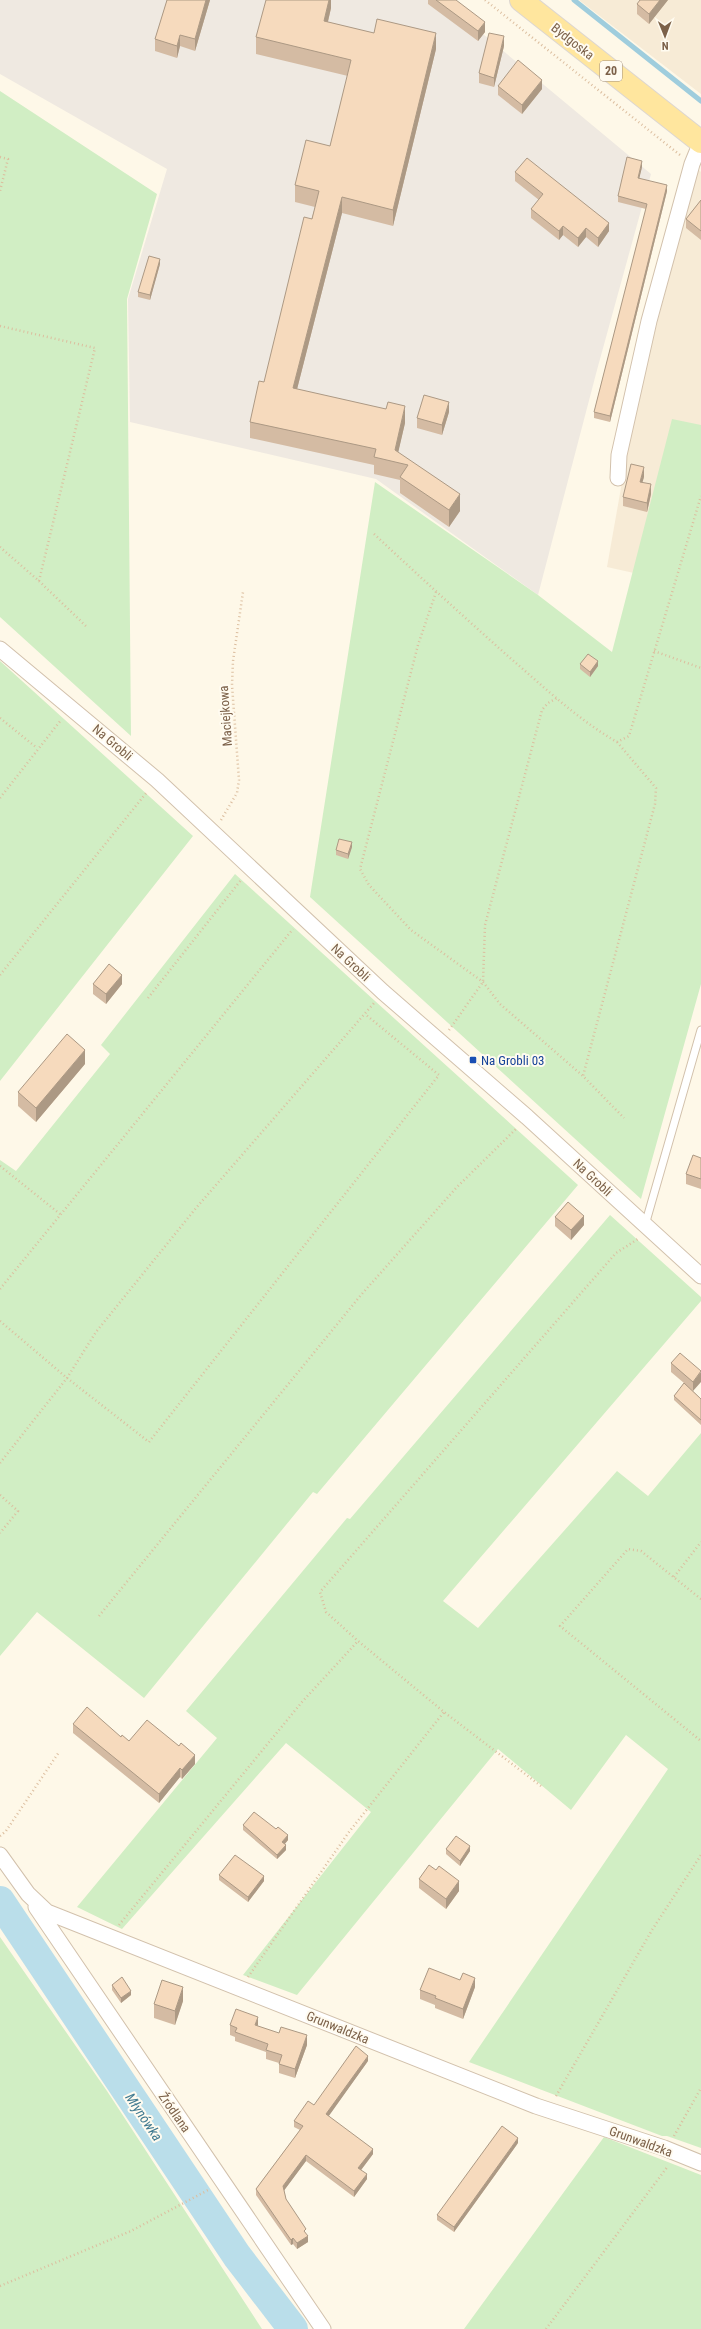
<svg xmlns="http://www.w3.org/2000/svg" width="701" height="2329" viewBox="0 0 701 2329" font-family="'Roboto Condensed',sans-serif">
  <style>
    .residential { fill: #f7ebd6 }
    .industrial { fill: #efe9e1 }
    .green { fill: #d1eec4 }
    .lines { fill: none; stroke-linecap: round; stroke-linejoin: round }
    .stream { stroke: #9fcddd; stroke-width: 5 }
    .river { stroke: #badeea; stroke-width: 30 }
    .service-casing { stroke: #d2c1ac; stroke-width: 9 }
    .minor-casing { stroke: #d2c1ac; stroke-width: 17 }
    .primary-casing { stroke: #ddd6d0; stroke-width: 24 }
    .path { stroke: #dcbe9f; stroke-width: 2.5; stroke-dasharray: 1 3; stroke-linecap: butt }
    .service { stroke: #fff; stroke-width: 7 }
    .minor { stroke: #fff; stroke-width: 15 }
    .primary { stroke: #ffe69e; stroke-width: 22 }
    .wall { fill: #d4bba3 }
    .shaded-wall { fill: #ac9984 }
    .building { fill: #f6dabd; stroke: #ac9984 }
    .transit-dot { fill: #1a4fb4; stroke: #fffbf0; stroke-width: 1.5 }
    .labels { text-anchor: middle; stroke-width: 4; stroke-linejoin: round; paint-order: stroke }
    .shield { fill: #fffbf0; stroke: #a38f7b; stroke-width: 1 }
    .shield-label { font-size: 12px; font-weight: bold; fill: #7c6149 }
    .street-label { font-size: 13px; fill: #7c6149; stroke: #fffbf0 }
    .transit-label { font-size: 13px; fill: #164399; stroke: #fffbf0; text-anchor: start }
    .water-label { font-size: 14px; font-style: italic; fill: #407a90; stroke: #fffbf0 }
  </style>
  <rect width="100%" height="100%" fill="#fef8e8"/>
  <path class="residential" d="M579,0h122v94z
    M698,169l3,3v280l-40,127 -54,-12 29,-164z"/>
  <path class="industrial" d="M0,0h442l209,174 -54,196 -59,225 -162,-116 -246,-57 -2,-123 39,-130 -167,-95z"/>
  <path class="green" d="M0,91l157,103 -30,105 4,437 -131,-119z
    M672,419l29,6v559l-60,215 -331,-302 65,-415 163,113 74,57z
    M0,661l193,175 -193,245z
    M235,874l343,311 -261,309 -4,-2 -169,206 -107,-86 -37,44v-496l16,11 94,-117 -9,-9z
    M610,1215l91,82v4l-258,300 35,27 139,-157 31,25 53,-63v715l-34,-12h-5l-193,-74 199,-293 -42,-34 -55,75 -73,-61 -201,246 -54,-20 128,-163 -85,-69 -164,186 -45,-22 140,-169 -31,-27 161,-193 3,1z
    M0,1937l107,154 155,238h-262z
    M604,2137l97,38v154h-237z"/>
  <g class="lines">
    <path class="stream" d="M574,0l127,101"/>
    <path class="river" d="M0,1901l237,355 56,73"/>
    <defs>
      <path id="service" d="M645,1225l56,-195"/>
      <path id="minor" d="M618,478l1,-23 30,-134 43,-157 9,-22
        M0,649l157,131 226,212 144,125 174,159
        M0,1855l28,39 19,18 489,194 128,42 37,15
        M36,1907l287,422"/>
      <path id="primary" d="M521,0l180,142"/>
    </defs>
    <use href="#service" class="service-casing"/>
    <use href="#minor" class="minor-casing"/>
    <use href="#primary" class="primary-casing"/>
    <path class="path" d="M485,0l195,155
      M0,157l8,2 -8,32
      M0,326l95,22 -56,233 -39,-34
      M374,534c45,42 90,83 135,123 35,30 68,62 108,85l12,-6 72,-240
      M39,581l49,47
      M436,592l-18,53 -58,224 9,16 42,45 72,52 17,22 83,72
      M654,651l47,17
      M0,718l37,30
      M617,742l39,46 -1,16 -72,272 41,42
      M0,798l61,-78
      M221,820l16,-27 2,-13 -7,-95 1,-24 10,-69
      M0,975l147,-183
      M148,998l93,-118
      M449,1030l34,-48 2,-57 57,-215 6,-7 9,-5
      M0,1166l60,48
      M0,1289l293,-360
      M0,1321l67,57 82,64 290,-367 -74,-61
      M0,1463l67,-85 29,-46 100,-124 178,-205
      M0,1495l18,16 -18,22
      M674,1577l27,-35
      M701,1599l-60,-48 -13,-2 -68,77 141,115
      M99,1616l262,-321 95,-107 61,-60
      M541,1786l-97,-74 -86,-71 -32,-29 -6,-20 296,-339 22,-14
      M0,1836l6,-5 53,-79
      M119,1925l183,-223 56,-61
      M248,1977l101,-145 95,-120
      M556,2096l96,-166 49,-75
      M674,2136l27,-48
      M0,2286l131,-55 79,-42
      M546,2329l122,-163"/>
    <use href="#service" class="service"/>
    <use href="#minor" class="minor"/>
    <use href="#primary" class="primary"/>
  </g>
  <path class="wall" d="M167,0h43l-15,51 -15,-5 -3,12 -22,-7v-12z
    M331,0v8l-3,14 108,27 -43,177 -51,-13 -45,176 108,34 -7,29 62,59 -11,16 -49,-34v-13l-26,-6v-9l-124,-27v-16l14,-40 51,-175 -20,-5v-17l35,-39 18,-70 -92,-22v-17z
    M428,0h28l29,32 -7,9 -50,-37z
    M668,0l-19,24 -12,-10v-10z
    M504,46l-10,41 -15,-4v-10z
    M498,86l44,3 -20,25 -24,-19z
    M642,167l-3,11 28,13 -57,231 -16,-4v-6l52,-203 -28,-7v-6z
    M515,172l94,59 -11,16 -12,-10 -8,10 -15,-12 -4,5 -28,-22v-9l8,-9 -24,-19z
    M701,200v40l-15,-12v-9z
    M160,264l-10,36 -12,-3v-5z
    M449,412l-7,23 -25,-7v-10z
    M644,477l-2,5 9,12 -4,18 -24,-6v-9z
    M580,664l18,2 -8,11 -10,-8z
    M352,847l-4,12 -12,-4v-5z
    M93,984h29l-16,20 -13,-10z
    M85,1064l-49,58 -18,-16v-14z
    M701,1158v31l-15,-5v-10z
    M555,1217l29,8 -13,15 -16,-14z
    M671,1363l30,8 -8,20 8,8v26l-27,-25v-4l10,-13 -13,-11z
    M73,1724l48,13 8,4 66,23 -13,15 -2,-2 -21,26 -86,-70z
    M243,1825l45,15 -3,4 1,6 -9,9 -34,-29z
    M446,1849l24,2 -10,15 -14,-12z
    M219,1875l45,6 -16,21 -29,-22z
    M419,1879l40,12 -13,18 -27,-21z
    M112,1985l19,10 -10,8 -9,-13z
    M475,1987l-12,32 -28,-11v-3l-15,-6v-9z
    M183,2001l-8,24 -21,-7v-14z
    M230,2025l28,1 49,19 -12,33 -16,-5v-10l-13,-4v-7l-31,-11v-4l-5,-2z
    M368,2061l-40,55 45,38 -12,16 6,9 -13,18 -48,-36 -22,29 2,9 20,35 2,8 -11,7 -4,-5 -2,1 -35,-50v-6l44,-59 -6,-3v-6l20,-16z
    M518,2143l-64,89 -17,-12v-5z"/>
  <path class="shaded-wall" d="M206,0h4l-15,51v-12z
    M329,0h2v8l-7,30v-17z
    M660,0h8l-19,24v-10z
    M485,22v10l-7,9v-10z
    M436,33v16l-43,177v-16z
    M180,35v11l-3,12v-12z
    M504,36v10l-10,41v-9z
    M542,80v9l-20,25v-9z
    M642,161v6l-4,17v-6z
    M667,185v6l-57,231v-6z
    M342,197v16l-49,192v-17z
    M609,223v8l-11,16v-9z
    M563,226v9l-4,5v-9z
    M586,228v9l-8,10v-9z
    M160,259v5l-10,36v-5z
    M449,402v10l-7,23v-10z
    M405,406v17l-9,39 -1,-12z
    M644,467v10l-4,14v-9z
    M651,484v10l-4,18v-9z
    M460,494v17l-11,16v-17z
    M598,661v5l-8,11v-5z
    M352,842v5l-4,12v-5z
    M122,975v9l-16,20v-10z
    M85,1050v14l-49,58v-14z
    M584,1216v9l-13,15v-10z
    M701,1372v10l-8,9v-9z
    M195,1755v9l-13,15v-9z
    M180,1768v9l-21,26v-9z
    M288,1835v5l-6,7v-5z
    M286,1845v5l-9,9v-4z
    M470,1846v5l-10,15v-5z
    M264,1876v5l-16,21v-5z
    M459,1881v10l-13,18v-10z
    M475,1978v9l-12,32v-10z
    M183,1987v14l-8,24v-14z
    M131,1991v4l-10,8v-5z
    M258,2017v9l-3,-1z
    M307,2035v10l-12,33v-9z
    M368,2056v5l-42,59v-6z
    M518,2138v5l-64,89v-5z
    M373,2149v5l-15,20v-6z
    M306,2155v6l-23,31v-6z
    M367,2174v5l-13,18v-6z
    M308,2236v6l-11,7v-6z
    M293,2238v6l-2,1v-5z"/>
  <path class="building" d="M167,0h39l-11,39 -15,-4 -3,11 -22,-7z
    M266,0h63l-5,21 50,12 3,-14 59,14 -43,177 -51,-13 -49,191 93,21 2,-7 17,4 -10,44 65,44 -11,16 -49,-33 8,-12 -34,-8 2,-8 -126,-27 9,-41 5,1 40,-165 8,2 7,-28 -24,-6 11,-45 24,6 21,-86 -95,-23z
    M436,0h20l29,22 -7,9z
    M640,0h20l-11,14 -12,-10z
    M489,33l15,3 -10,42 -15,-5z
    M518,60l24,20 -20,25 -24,-19z
    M627,157l15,4 -4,17 29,7 -57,231 -16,-4 53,-208 -29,-8z
    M527,158l82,65 -11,15 -12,-10 -8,10 -15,-12 -4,5 -28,-22 12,-15 -28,-22z
    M701,200v31l-15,-12z
    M149,256l11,3 -10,36 -12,-3z
    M424,395l25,7 -7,23 -25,-7z
    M631,464l13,3 -4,15 11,2 -4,19 -24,-6z
    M588,654l10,7 -8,11 -10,-8z
    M339,839l13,3 -4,12 -12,-4z
    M109,964l13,11 -16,19 -13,-10z
    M67,1034l18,16 -49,58 -18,-16z
    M693,1155l8,3v21l-15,-5z
    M568,1202l16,14 -13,14 -16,-13z
    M680,1353l21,18 -8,11 -22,-19z
    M684,1383l17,16v21l-27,-24z
    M87,1707l34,30 1,-2 7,6 18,-21 32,26 2,-3 14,12 -13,15 -2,-2 -21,26 -86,-70z
    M254,1812l22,17 2,-2 10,8 -6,7 4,3 -9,10 -34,-30z
    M456,1836l14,10 -10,15 -14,-12z
    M235,1855l29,21 -16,21 -29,-22z
    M429,1865l7,5 3,-4 20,15 -13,18 -27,-20z
    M429,1968l31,12 3,-7 12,5 -12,31 -28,-11 1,-2 -16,-6z
    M122,1977l9,14 -10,7 -9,-13z
    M162,1980l21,7 -8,24 -21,-7z
    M236,2009l22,8 -3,8 24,8 2,-6 26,8 -12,34 -16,-5 3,-9 -16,-5 2,-6 -33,-12 2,-4 -7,-3z
    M356,2046l12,10 -42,58 47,35 -15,19 9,6 -13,17 -48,-36 -23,31 3,13 20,30 -2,2 4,5 -11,7 -4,-5 -2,2 -35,-51 47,-63 -9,-5 14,-20 6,4z
    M502,2126l16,12 -64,89 -17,-12z"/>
  <rect class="transit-dot" x="469" y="1056" width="8" height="8" rx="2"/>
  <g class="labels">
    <rect class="shield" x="600" y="61" width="22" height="20" rx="3"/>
    <g class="shield-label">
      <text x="611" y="75">20</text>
    </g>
    <g class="street-label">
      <text transform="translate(573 41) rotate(38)" y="5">Bydgoska</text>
      <text transform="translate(225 716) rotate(-94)" y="5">Maciejkowa</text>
      <text transform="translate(113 742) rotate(40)" y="5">Na Grobli</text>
      <text transform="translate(351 962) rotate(43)" y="5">Na Grobli</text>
      <text transform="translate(593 1177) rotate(43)" y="5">Na Grobli</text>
      <text transform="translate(338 2027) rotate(22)" y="5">Grunwaldzka</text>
      <text transform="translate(175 2112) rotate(55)" y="5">Źródlana</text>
      <text transform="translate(641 2141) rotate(20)" y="5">Grunwaldzka</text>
    </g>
    <g class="transit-label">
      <text x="481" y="1065">Na Grobli 03</text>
    </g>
    <g class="water-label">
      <text transform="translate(144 2117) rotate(56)" y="5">Młynówka</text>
    </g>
  </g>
  <g transform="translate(665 36) rotate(179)" stroke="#fffbf0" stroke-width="3" paint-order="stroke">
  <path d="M0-3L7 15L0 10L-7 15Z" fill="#7c6149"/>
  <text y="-6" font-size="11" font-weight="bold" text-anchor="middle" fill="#7c6149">N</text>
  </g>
</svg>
